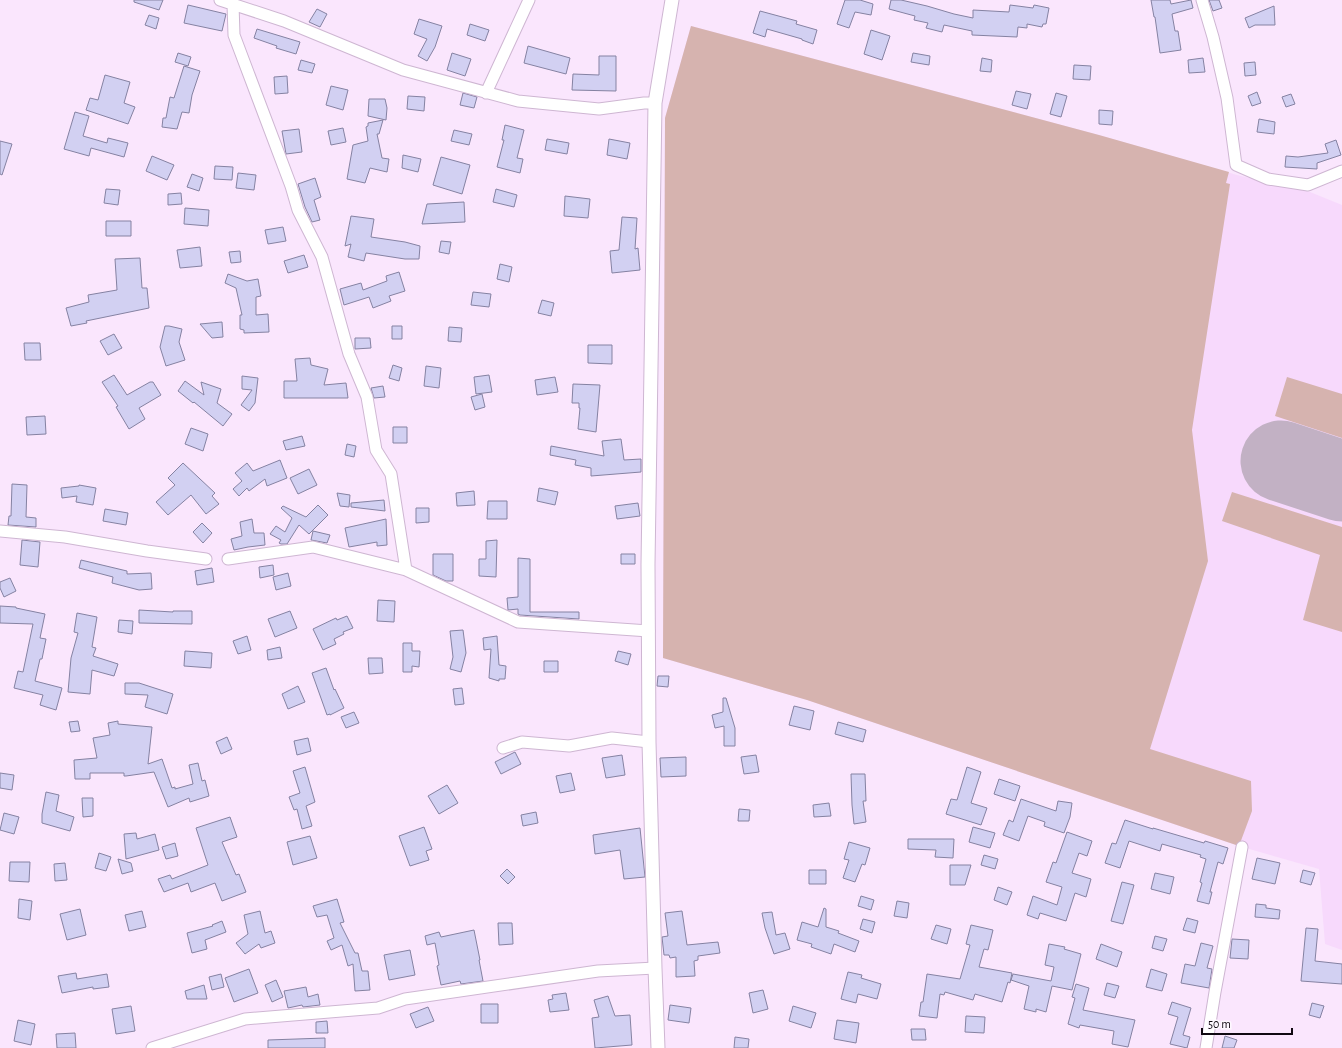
<svg xmlns="http://www.w3.org/2000/svg" width="1342" height="1048" viewBox="0 0 1342 1048" font-family="'Alegreya Sans',sans-serif">
  <style>
    .built { fill: #f7d9fc }
    .green { fill: #d6b3af }
    .lines { fill: none; stroke-linecap: round; stroke-linejoin: round }
    .runway { stroke: #c2b1c4; stroke-width: 81 }
    .building { fill: #d2d0f2; stroke: #8582a2 }
    .minor-casing { stroke: #ceb6d2; stroke-width: 13 }
    .tertiary-casing { stroke: #ceb6d2; stroke-width: 15 }
    .minor { stroke: #fff; stroke-width: 11 }
    .tertiary { stroke: #fff; stroke-width: 13 }
  </style>
  <rect width="100%" height="100%" fill="#fae6fd"/>
  <path class="built" d="M691,26l408,109 138,40 73,17 32,13v745l-17,-6 -6,-75 -80,-23 -432,-146 -144,-42 2,-540z"/>
  <path class="green" d="M691,26l408,109 130,37 -3,11 4,1 -38,246 16,131 -58,188 101,32 1,30 -13,35 -432,-146 -144,-42 2,-540z
    M1287,377l55,17v44l-67,-22z
    M1232,492l110,35v105l-39,-12 17,-65 -98,-34z"/>
  <g class="lines">
    <path class="runway" d="M1281,461l61,20"/>
  </g>
  <path class="building" d="M134,0h29l-4,10 -25,-8z
    M845,0h15l13,4 -2,11 -16,-3 -6,16 -12,-4z
    M891,0h10l26,6 27,8 19,4v-8l36,2 1,-7 23,3 1,-3 15,3 -3,16h-3l-1,3 -15,-3v4l-9,-1 -1,10 -45,-2v-4l-28,-6 -2,7 -16,-4 2,-5 -14,-3 1,-4 -26,-7z
    M1151,0h19l1,4 20,-4 2,8 -21,6 3,17h3l3,19 -21,3 -5,-36h-1z
    M1209,0h10l3,8 -9,3z
    M188,5l38,9 -4,17 -38,-8z
    M1274,6l1,19h-20l-6,3 -4,-10z
    M317,9l10,5 -7,13 -11,-5z
    M760,11l37,10 -1,3 21,6 -4,14 -11,-4v-1l-35,-10 -2,8 -12,-4z
    M149,15l10,3 -3,11 -11,-4z
    M419,19l23,7 -7,21 -8,14 -9,-5 9,-17 -13,-5z
    M470,24l19,6 -4,11 -18,-6z
    M257,29l43,13 -4,12 -20,-6 1,-2 -23,-8z
    M871,30l19,6 -8,24 -18,-6z
    M528,46l42,12 -4,16 -42,-11z
    M178,53l13,4 -3,9 -13,-4z
    M452,53l19,6 -6,17 -18,-6z
    M913,53l17,3 -1,9 -18,-3z
    M599,56h17v35l-44,-1 1,-16 26,1z
    M982,58l10,2 -1,12 -11,-1z
    M1203,58l2,14 -16,1 -1,-13z
    M301,60l14,4 -3,9 -14,-3z
    M1255,62l1,13 -11,1 -1,-13z
    M1074,65l17,1 -1,14 -17,-1z
    M184,66l16,5 -8,24 -3,18 -7,-1 -5,17 -15,-2 1,-9h3l4,-21 4,1z
    M105,75l25,7 -6,21 11,4 -7,17 -42,-14 4,-12 8,2z
    M287,76l1,17 -13,1 -1,-17z
    M331,86l17,4 -5,20 -17,-5z
    M1016,91l15,3 -4,15 -15,-4z
    M1257,92l4,11 -9,3 -4,-10z
    M463,93l14,4 -3,11 -14,-3z
    M1056,93l11,3 -6,21 -11,-3z
    M1291,94l4,10 -9,3 -4,-10z
    M408,96l17,1 -1,14 -17,-2z
    M369,99h16l2,9 -1,12 -18,-4z
    M1099,110l14,1 -1,14 -13,-1z
    M75,112l14,4 -6,20 24,7 1,-5 20,5 -4,14 -33,-9 -2,8 -25,-7z
    M1259,119l16,3 -1,12 -17,-2z
    M383,120l-4,14h-2l5,24 7,1 -2,13 -17,-4 -5,15 -18,-4 6,-34 15,-4 -2,-14 2,-1v-3z
    M505,125l19,5 -7,28 6,1 -3,14 -23,-6 7,-27h-2z
    M343,128l3,14 -15,3 -3,-14z
    M299,129l3,23 -16,2 -4,-23z
    M454,130l18,4 -3,11 -18,-4z
    M547,139l22,4 -2,11 -22,-4z
    M609,139l21,4 -3,16 -20,-4z
    M1336,140l5,15 -24,8v6l-32,-2 1,-11 12,1 30,-4 -3,-9z
    M0,141l12,3 -10,31 -2,-1z
    M403,155l18,4 -3,13 -16,-4z
    M152,156l22,9 -7,15 -21,-9z
    M441,157l29,8 -8,29 -29,-9z
    M215,166l18,1 -1,13 -18,-1z
    M238,173l18,2 -2,15 -18,-2z
    M192,174l11,4 -4,13 -12,-4z
    M315,178l6,19 -7,3 6,20 -8,2 -7,-15 -7,-23z
    M106,189l14,1 -2,15 -14,-2z
    M496,189l21,6 -3,12 -21,-5z
    M181,193l1,11 -14,1v-11z
    M565,196l25,3 -2,19 -24,-2z
    M464,202l1,20 -43,2 5,-20z
    M185,208l24,2 -1,16 -24,-2z
    M351,216l23,3 -3,18 34,5 15,4 -1,13h-14l-39,-6 -2,8 -16,-4 3,-13 -6,2z
    M622,217l15,1 -2,31 3,-1 2,22 -28,3 -2,-22 9,-1z
    M106,221h25v15h-25z
    M283,227l3,14 -18,3 -3,-14z
    M441,241l10,1 -2,12 -10,-2z
    M200,247l2,19 -22,2 -3,-18z
    M240,251l1,11 -10,1 -2,-11z
    M304,255l4,12 -20,6 -4,-12z
    M140,258l2,30h5l2,20 -63,13 1,2 -16,3 -5,-18 23,-6 -1,-7 29,-5 -2,-31z
    M500,264l12,3 -3,15 -12,-3z
    M399,272l6,19 -16,5 2,5 -18,7 -4,-11 -25,8 -4,-16 21,-6 2,7 24,-9 -1,-5z
    M228,274l19,7 11,-2 3,17 -5,1v18l12,-1 1,18 -25,1v-3l-4,-1v-14h2l-6,-27 -11,-5z
    M473,292l18,2 -2,13 -18,-2z
    M542,300l12,3 -3,13 -13,-3z
    M222,322l1,15 -11,1 -12,-14z
    M165,326h4l13,3 -3,13 6,18 -19,6 -6,-19z
    M392,326h10v13h-10z
    M449,327l13,1 -1,14 -13,-1z
    M114,334l8,14 -14,7 -8,-14z
    M355,338h15l1,10 -16,1z
    M24,343h16l1,17h-16z
    M588,345h24v19l-24,-1z
    M310,358l1,7 17,4 -4,16 22,-2 2,15h-64v-17h13l-2,-22z
    M393,365l9,3 -3,13 -10,-3z
    M426,366l15,2 -2,20 -15,-2z
    M114,375l13,20 23,-13h3l8,13 -22,13 6,11 -16,10 -13,-22 2,-1 -16,-24z
    M489,375l3,17 -16,2 -2,-17z
    M242,376l16,2 -3,25 -6,8 -8,-6 11,-15 -10,-1z
    M555,377l3,15 -21,3 -2,-15z
    M185,381l19,14 -3,-13 20,7 -4,14 15,11 -9,12 -29,-24 -1,1 -15,-12z
    M573,384l27,1 -4,47 -18,-3 2,-21h-1v-5h-7z
    M383,386l2,11 -11,1 -3,-10z
    M482,394l3,13 -10,3 -4,-13z
    M45,416l1,18 -19,1 -1,-18z
    M393,427h14v16h-14z
    M191,428l17,6 -5,17 -18,-7z
    M302,436l3,10 -19,4 -3,-9z
    M621,439l3,21 17,-1v13l-50,4v-8l-16,-3 1,-5 -26,-5 1,-9 53,10 -2,-15z
    M347,444l9,2 -2,11 -9,-2z
    M280,460l7,18 -20,8 -2,-7 -16,12 -2,-3 -8,8 -6,-7 9,-8 -7,-8 12,-10 6,8z
    M183,463l32,30 -3,3 7,8 -13,10 -15,-19 -23,20 -12,-13 19,-17 -7,-7z
    M309,469l8,16 -19,9 -8,-16z
    M12,484l15,1 -1,32 10,1v9l-28,-2 1,-9h2z
    M79,485l17,3 -3,17 -17,-3 1,-6 -15,2 -1,-10 18,-2z
    M539,488l19,4 -3,13 -18,-4z
    M474,491l1,14 -18,1 -1,-13z
    M337,493l13,2 -1,12 -9,-1z
    M384,500l1,11 -34,-4v-4z
    M488,501h19v18h-20z
    M638,503l2,13 -23,3 -2,-13z
    M318,505l10,10 -19,19 -10,-9 -12,19h-6l-2,-1 2,-3 -11,-6 6,-8 9,6 7,-14 -11,-10 2,-2 23,11z
    M416,508h13v14l-13,1z
    M105,509l23,4 -2,12 -23,-4z
    M252,519l2,14h10l1,12 -17,2 -14,3 -3,-11 11,-3 -2,-14z
    M386,519l1,26 -10,1v-4l-28,5 -4,-19z
    M202,523l10,10 -9,10 -10,-11z
    M313,531l17,4 -3,8 -16,-3z
    M22,540l18,2 -2,25 -18,-2z
    M497,540l-1,37 -17,-1v-17h7v-18z
    M433,554h20v27h-7l-13,-6z
    M621,554h14v10h-14z
    M518,558l12,1v53h49v7l-59,-4 -2,-1v-5l-10,1 -1,-12 11,-1z
    M81,560l46,11v3l24,-1 1,16 -13,1 -27,-7 1,-6 -34,-9z
    M273,565l1,10 -14,3 -1,-11z
    M212,568l2,14 -17,3 -2,-14z
    M288,573l3,13 -15,4 -3,-13z
    M10,578l6,13 -12,6 -4,-9v-6z
    M378,600l17,1 -1,21 -17,-1z
    M0,606l16,1v1l29,6 -5,24 6,1 -4,20h-2l-5,22 27,7 -6,22 -16,-5 3,-10 -29,-7 4,-17 5,1 10,-48 -33,-1z
    M139,610l34,2v-1h19v13l-53,-1z
    M290,611l7,17 -22,9 -7,-18z
    M77,613l20,4 -5,30 4,1 -3,8 25,8 -4,12 -22,-6 -2,24 -22,-2 3,-34 7,-25 -4,-1z
    M347,616l6,12 -10,4 1,2 -10,5 2,5 -13,6 -10,-21 23,-11 1,2z
    M119,620l14,1 -1,13 -14,-2z
    M463,630l3,23 -5,19 -11,-3 3,-12 -3,-26z
    M247,636l4,14 -13,4 -5,-13z
    M497,636l2,29 7,1 -1,13h-6v2l-10,-3 2,-29 -7,1 -1,-12z
    M403,643h9v8h8l-1,16 -7,-1v6h-9z
    M280,647l2,11 -14,2 -1,-10z
    M185,651l27,2 -1,15 -27,-2z
    M618,651l13,3 -3,11 -13,-4z
    M368,658h14l1,15 -14,1z
    M544,661h14v11h-14z
    M326,668l8,22 1,-1 9,19 -14,7v-1l-3,1 -15,-42z
    M658,676h11l-1,11 -11,-1z
    M125,683h14l34,11 -6,20 -22,-7 3,-12 -23,-1z
    M298,686l7,16 -17,7 -6,-15z
    M462,688l2,16 -9,1 -2,-16z
    M723,698h3l9,30v18h-11v-20l-9,2 -3,-13 11,-3z
    M794,706l20,5 -4,19 -21,-5z
    M354,712l5,11 -13,5 -5,-11z
    M78,721l2,10 -9,1 -2,-10z
    M118,721v3l34,3 -4,37 14,-5 10,29 3,-1v2l18,-5 -4,-19 9,-2 4,18 3,-1 4,16 -19,6 -1,-4 -21,9 -14,-35 -28,4h-2v-3h-34v6h-15l-1,-19 23,-2 -4,-20 17,-3 -2,-12z
    M838,722l28,8 -3,12 -28,-8z
    M227,737l5,12 -11,5 -5,-12z
    M308,738l3,13 -14,4 -3,-14z
    M515,752l6,12 -20,10 -6,-12z
    M622,755l3,20 -19,3 -4,-20z
    M756,755l3,17 -15,2 -3,-17z
    M686,757v19l-25,1 -1,-19z
    M305,767l10,35 -9,4 6,20 -10,3 -5,-20 -3,1 -5,-13 11,-4 -7,-22z
    M967,767l14,5 -10,31 16,5 -6,17 -35,-11 5,-15 6,1z
    M0,773l14,2 -2,15 -12,-2z
    M571,773l4,17 -15,3 -4,-17z
    M851,774h14l1,27h-3l3,21 -12,2 -2,-19z
    M999,779l21,7 -5,15 -21,-7z
    M447,785l11,18 -19,11 -11,-18z
    M46,792l13,3 -3,16 18,6 -4,14 -28,-8v-9z
    M82,798h11v18l-10,1z
    M1021,799l35,12 2,-10 14,2 -2,14 -6,16 -20,-7 1,-4 -17,-6 -9,25 -16,-6 6,-15 4,2z
    M829,803l2,13 -17,1 -1,-12z
    M739,809l11,1 -1,11h-11z
    M536,812l2,11 -15,3 -2,-11z
    M4,813l15,4 -5,17 -14,-4z
    M230,817l7,20 -15,5 14,33 3,-1 7,18 -24,9 -7,-18 -24,9 -3,-9 -24,9 -6,-13 12,-4 2,4 36,-14 -12,-37z
    M1125,820l28,9v-1l51,15 1,-2 23,7 -5,16 -5,-2 -8,30h2l-3,12 -12,-3 5,-18 -2,-1 6,-23 -6,-2 1,-2 -39,-11 -2,7 -31,-10 -9,27 -15,-5 7,-20 4,1z
    M424,827l8,22 -6,2 3,9 -19,6 -11,-30z
    M973,827l22,6 -5,15 -21,-6z
    M640,828l5,49 -21,2 -4,-29 -25,4 -2,-19z
    M1067,832l25,9 -5,15 -8,-3 -7,20 19,6 -5,18 -11,-4 -9,28 -26,-8 -2,6 -11,-4 6,-19 24,9 5,-18 -16,-5 7,-20 3,1z
    M136,833l1,6 18,-5 4,16 -33,9 -2,-25z
    M310,836l7,22 -24,7 -6,-23z
    M908,839h46l-1,19 -18,-1 1,-7 -28,-1z
    M849,842l21,6 -5,17 -3,-1 -7,18 -12,-4 6,-18 -5,-1z
    M175,843l3,13 -12,3 -4,-12z
    M99,853l12,4 -5,14 -11,-3z
    M984,855l14,4 -3,10 -14,-4z
    M1257,858l23,5 -5,21 -23,-5z
    M118,859l13,4 2,8 -11,3z
    M10,862h20l-1,20 -20,-1z
    M65,863l2,17 -12,1 -1,-17z
    M950,865h21l-6,20h-15z
    M507,869l8,8 -7,7 -8,-8z
    M809,870h17v14h-17z
    M1303,870l12,3 -4,12 -11,-3z
    M1155,873l19,4 -4,17 -19,-5z
    M1122,882l12,3 -11,39 -12,-3z
    M998,887l14,5 -5,13 -13,-5z
    M861,896l13,4 -3,10 -13,-4z
    M19,899l13,2 -2,19 -12,-2z
    M337,899l7,23 -4,1 15,30h3l4,18h6l2,19 -15,1 -2,-27 -5,2 -6,-21 -11,5 -4,-9 7,-3 -7,-23 -10,2 -4,-11z
    M897,901l12,2 -2,15 -13,-2z
    M1256,904l10,1v3l14,2 -1,9 -24,-2z
    M824,908l2,1v18l13,4 -1,2 21,8 -4,11 -21,-8 -3,10 -20,-7 1,-3 -15,-4 5,-18 16,5z
    M80,909l6,26 -19,5 -7,-26z
    M142,911l4,16 -17,4 -4,-16z
    M260,911l5,22 6,-2 4,12 -14,5 -2,-4 -14,10 -9,-11 12,-9 -4,-19z
    M682,911l5,34 31,-3 2,11 -22,3v4l-4,1 1,15 -19,1v-20l-6,1 -1,-3h-5l-2,-18 6,-1 -3,-23z
    M772,912l4,23 9,-2 5,16 -16,5 -9,-26 -3,-15z
    M1187,918l11,3 -3,12 -12,-3z
    M863,919l12,3 -3,11 -12,-4z
    M222,921l4,11 -21,8 2,9 -15,4 -5,-20 26,-7 -1,-1z
    M498,923h14l1,21 -14,1z
    M936,925l15,4 -4,15 -16,-5z
    M971,925l22,5 -5,20 -4,-1 -5,18 33,6 -2,10 -2,-1 -6,20 -27,-8 -2,6 -28,-8 -1,3 -4,-1 -3,24 -18,-2 2,-14h2l4,-28 33,5 10,-34 -4,-1z
    M1306,928l12,1 -3,32 27,3v20l-41,-3z
    M474,930l6,30h-1l4,21 -22,3 -1,-3 -19,4 -4,-19 2,-1 -4,-22 -8,2 -2,-9 14,-4 2,5z
    M1155,936l12,3 -4,12 -11,-3z
    M1232,939l17,1 -1,19 -18,-1z
    M1201,943l12,3 -6,22 5,1 -3,19 -28,-5 4,-19 10,2z
    M1049,944l16,3 -1,2 17,5 -9,36 -20,-4 -6,26 -10,-3v3l-12,-3 5,-23 -18,-6 2,-6 38,7 3,-14 -9,-2z
    M1101,944l21,8 -5,15 -21,-8z
    M410,950l5,25 -26,5 -5,-25z
    M249,969l9,24 -24,9 -9,-24z
    M1151,969l16,5 -5,17 -16,-4z
    M848,972l14,3 -1,3 20,6 -4,15 -19,-5 -2,9 -15,-4z
    M76,973l1,6 30,-5 2,13 -16,2v-2l-31,6 -4,-17z
    M221,974l3,13 -12,3 -3,-13z
    M276,980l7,17 -11,5 -7,-17z
    M1107,983l12,3 -4,12 -11,-3z
    M1076,984l13,4 -6,22 52,10 -7,27 -16,-3 2,-13 -34,-6 -1,3 -11,-4 7,-26 -3,-1z
    M204,985l3,14h-20l-2,-8z
    M306,987l2,10 10,-3 2,11 -17,2 -1,-2 -14,3 -4,-17z
    M763,990l5,19 -15,4 -4,-20z
    M566,993l3,17 -19,2 -2,-12 5,-1 -1,-4z
    M608,996l7,20 15,-1 2,30 -37,3 -3,-30 7,-1 -5,-17z
    M1172,1002l19,6 -8,27 7,2 -3,11 -17,-4 8,-27 -10,-3z
    M1312,1003l12,3 -4,12 -11,-3z
    M481,1004h17v19h-17z
    M670,1005l21,3 -2,15 -21,-3z
    M131,1006l4,25 -19,3 -4,-25z
    M793,1006l23,7 -5,15 -22,-7z
    M428,1007l6,14 -18,7 -6,-14z
    M966,1016l19,1 -1,16 -19,-1z
    M18,1020l17,4 -4,21 -17,-4z
    M837,1020l22,3 -3,20 -22,-4z
    M327,1021l1,12h-12v-11z
    M911,1029h14l1,11h-14z
    M75,1033l1,15h-19l-1,-14z
    M1225,1036l12,4 -3,8h-12z
    M735,1037l14,2 -1,9h-14z
    M325,1038v10h-57v-8z"/>
  <g class="lines">
    <defs>
      <path id="minor" d="M220,0l64,21 119,49 115,31 81,8 45,-6h11
        M230,0l3,4 1,31 57,151 7,24 24,47 27,97 18,43 9,53 15,24 15,96
        M1202,0l11,37 14,61 9,67 32,14 40,6 34,-14
        M486,93l43,-93
        M0,531l65,6 82,14 59,8
        M228,559l85,-12 93,23 112,52 131,9
        M503,748l19,-6 47,4 43,-8 37,4
        M152,1048l93,-29 133,-11 27,-9 193,-28 57,-3
        M1206,1048l9,-56 27,-145"/>
      <path id="tertiary" d="M658,1048l-3,-80 -6,-226 -1,-177 7,-462 17,-103"/>
    </defs>
    <use href="#minor" class="minor-casing"/>
    <use href="#tertiary" class="tertiary-casing"/>
    <use href="#minor" class="minor"/>
    <use href="#tertiary" class="tertiary"/>
  </g>
  <path d="M1202 1028v6h90v-6" fill="none" stroke="#100811" stroke-width="2"/>
  <text x="1208" y="1028" font-size="12" fill="#100811" stroke="#fef9ff" stroke-width="3" paint-order="stroke">50 m</text>
</svg>
